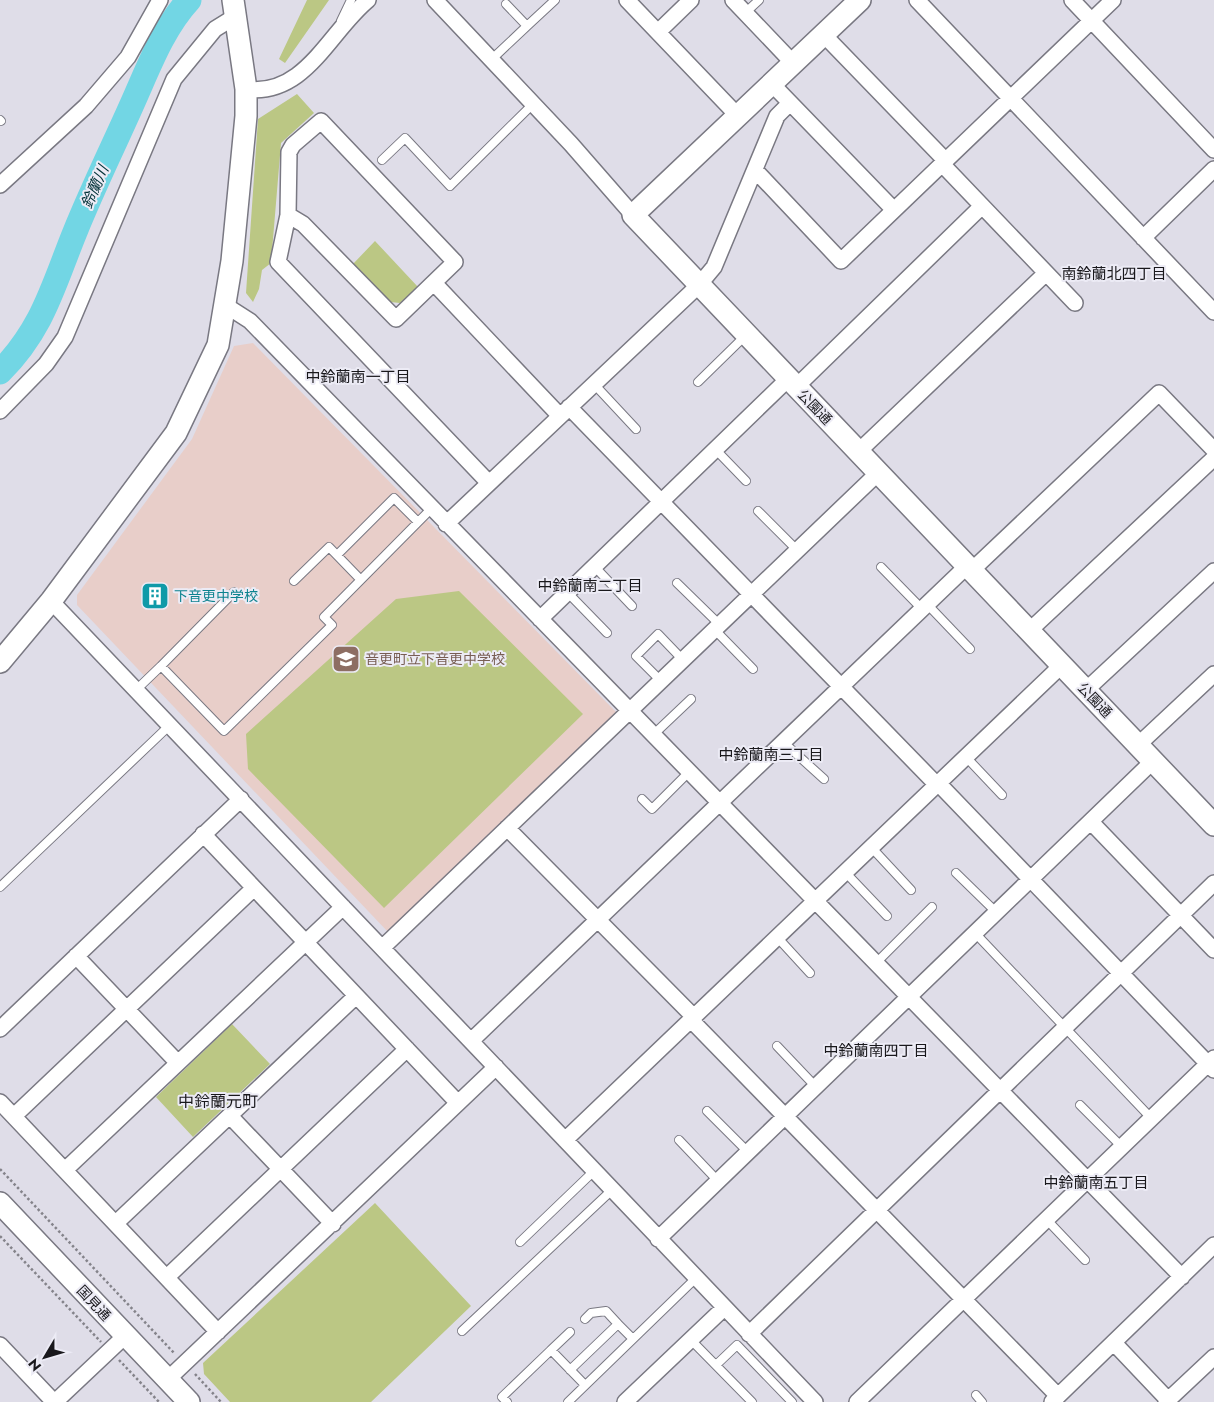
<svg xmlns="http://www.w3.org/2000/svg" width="1214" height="1402" viewBox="0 0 1214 1402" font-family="Jost,'Noto Sans JP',sans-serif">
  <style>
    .education { fill: #e8cec9 }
    .green { fill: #bbc784 }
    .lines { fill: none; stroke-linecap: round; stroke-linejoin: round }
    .river { stroke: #72d6e4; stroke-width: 25 }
    .lane-casing { stroke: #797882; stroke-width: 10 }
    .street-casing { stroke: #797882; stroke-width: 18 }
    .secondary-casing { stroke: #797882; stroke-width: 24 }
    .path { stroke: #84838a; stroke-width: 2.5; stroke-dasharray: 2.5 2.5; stroke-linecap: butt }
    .lane { stroke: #fff; stroke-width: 8 }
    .street { stroke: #fff; stroke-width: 15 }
    .secondary { stroke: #fff; stroke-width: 21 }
    .labels { text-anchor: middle; stroke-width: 4; stroke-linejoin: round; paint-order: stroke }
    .street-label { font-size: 14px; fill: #19181c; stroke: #ecebf5 }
    .culture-label { font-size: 14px; fill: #0d838f; stroke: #ecebf5; text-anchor: start }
    .education-label { font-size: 14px; fill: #785e54; stroke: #ecebf5; text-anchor: start }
    .water-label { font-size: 15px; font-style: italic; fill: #003137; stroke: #ecebf5 }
    .neighbourhood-label { font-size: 15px; fill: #19181c; stroke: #ecebf5 }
    .quarter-label { font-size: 16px; fill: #19181c; stroke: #ecebf5 }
  </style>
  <rect width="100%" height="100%" fill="#dfdde8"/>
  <path class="education" d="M253,343l363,369 -228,220 -311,-327v-10l115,-156 42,-93z"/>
  <path class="green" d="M307,0h22l-44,63 -6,-4z
    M297,94l17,19 -33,30 -10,120 -9,7 -3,19 -6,13 -7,-9 12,-174z
    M375,241l43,46 -18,16 -10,-1 -37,-38z
    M459,591l124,123 -199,194 -136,-139 -2,-35 150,-135z
    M232,1024l38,40 -77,73 -37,-40z
    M375,1203l96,103 -100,96h-141l-26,-28 -1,-11z"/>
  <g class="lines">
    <path class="river" d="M0,372c43,-43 53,-86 75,-140 19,-47 42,-93 62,-139 14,-32 28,-67 52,-93"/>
    <defs>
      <path id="lane" d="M745,13l14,-13
        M341,21l10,-21
        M527,26l28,-26
        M491,60l36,-34 -21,-22
        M0,120l1,1
        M382,160l23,-22 45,48 83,-82
        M698,382l47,-46
        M594,384l42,45
        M716,450l30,31
        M758,511l39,39
        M337,555l57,-57 24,24
        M594,566l38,40
        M881,567l41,42
        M294,581l35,-34 31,32
        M677,583l42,41
        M567,592l40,41
        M927,604l43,45
        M714,629l39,40
        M161,666l73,-74
        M661,681l-25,-25 22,-22 25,26
        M136,690l25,-24 63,65 108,-106 -8,-8 108,-109
        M653,735l38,-36
        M782,741l42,38
        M966,757l36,38
        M642,799l10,10 37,-37
        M871,847l40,43
        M845,872l42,44
        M956,873l40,39
        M0,887l170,-162
        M975,933l177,186
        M777,937l33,36
        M876,963l56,-56
        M777,1046l39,41
        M1080,1105l42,42
        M707,1111l41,41
        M679,1140l39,41
        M1047,1220l38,40
        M520,1242l74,-71
        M585,1319l6,-6 15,-2 12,13
        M462,1331l150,-141
        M691,1340l61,62
        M551,1350l19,-18
        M716,1365l21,-20 55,57
        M570,1370l48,-46 15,15
        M976,1395l6,7
        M507,1402l-5,-5 49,-47 34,35
        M568,1402l128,-124"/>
      <path id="street" d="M435,0l136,144 62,71
        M627,0l111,116
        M733,0l60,63
        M917,0l297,312
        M1072,0l142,150
        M658,32l33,-32
        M824,35l121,125
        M772,84l122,126
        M246,89c59,8 83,-57 122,-89
        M942,164l133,139
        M755,170l86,91 272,-261
        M0,185l86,-79 42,-49 32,-57
        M288,215l15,9 93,95 59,-57 -134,-141 -28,24 -4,7 -1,63 -10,47 211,221
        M1143,238l71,-69
        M434,283l126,133
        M225,305l25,16 932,956
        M796,387l185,-180
        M569,407l368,378
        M0,411l46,-47 19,-27 109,-258 41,-50 21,-13
        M858,452l187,-178
        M446,524l253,-239 15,-18 63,-151 13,-13
        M971,571l188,-178 55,57
        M51,601l764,801
        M540,619l248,-240
        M1029,631l185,-173
        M1086,690l128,-119
        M1138,745l76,-71
        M938,783l276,287
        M1091,822l123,128
        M507,828l187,189
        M203,834l255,269
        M382,948l496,-475
        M76,956l102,107
        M691,1020l367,376
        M0,1029l241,-230
        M471,1041l496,-475
        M0,1102l218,230
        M14,1116l240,-228
        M230,1116l103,108
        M565,1140l497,-475
        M65,1170l278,-263
        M116,1223l240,-227
        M658,1239l495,-478
        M167,1277l240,-228
        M749,1334l465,-451
        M1114,1343l54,57
        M0,1345l54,57
        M167,1380l329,-313
        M55,1402l70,-66
        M625,1402l99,-94
        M857,1402l357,-344
        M1052,1402l162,-157
        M1166,1402l48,-45"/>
      <path id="secondary" d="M860,0l-227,215 581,610
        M0,662l51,-61 125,-168 42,-88 14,-84 14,-145v-27l-13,-89
        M0,1203l189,199"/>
    </defs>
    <use href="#lane" class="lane-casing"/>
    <use href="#street" class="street-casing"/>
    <use href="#secondary" class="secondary-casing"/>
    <path class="path" d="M0,1169l175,185
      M0,1236l101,106
      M119,1360l40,42
      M195,1374l26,28"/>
    <use href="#lane" class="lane"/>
    <use href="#street" class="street"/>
    <use href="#secondary" class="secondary"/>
  </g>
  <defs>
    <symbol id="building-square" viewBox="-11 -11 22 22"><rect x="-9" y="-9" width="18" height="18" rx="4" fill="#0f9aa8" stroke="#ecebf5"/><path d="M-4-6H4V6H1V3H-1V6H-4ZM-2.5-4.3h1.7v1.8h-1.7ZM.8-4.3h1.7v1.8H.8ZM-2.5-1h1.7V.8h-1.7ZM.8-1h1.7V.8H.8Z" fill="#fff"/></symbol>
    <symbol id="school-square" viewBox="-11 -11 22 22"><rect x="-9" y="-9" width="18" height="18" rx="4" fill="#8d6e63" stroke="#ecebf5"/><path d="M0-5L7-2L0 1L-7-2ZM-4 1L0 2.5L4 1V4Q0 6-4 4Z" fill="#fff"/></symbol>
  </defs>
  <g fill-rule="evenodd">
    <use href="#building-square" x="139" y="580" width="32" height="32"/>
    <use href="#school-square" x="330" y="643" width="32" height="32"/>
  </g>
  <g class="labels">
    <g class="street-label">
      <text transform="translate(815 407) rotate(46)" y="5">公園通</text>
      <text transform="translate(1095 700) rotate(46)" y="5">公園通</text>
      <text transform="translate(94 1303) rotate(47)" y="5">国見通</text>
    </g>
    <g class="culture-label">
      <text x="174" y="601">下音更中学校</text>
    </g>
    <g class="education-label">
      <text x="365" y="664">音更町立下音更中学校</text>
    </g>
    <g class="water-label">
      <text transform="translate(95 187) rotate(-66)" y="5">鈴蘭川</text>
    </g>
    <g class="neighbourhood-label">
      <text x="1114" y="279">南鈴蘭北四丁目</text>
      <text x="358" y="382">中鈴蘭南一丁目</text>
      <text x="590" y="591">中鈴蘭南二丁目</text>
      <text x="771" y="760">中鈴蘭南三丁目</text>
      <text x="876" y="1056">中鈴蘭南四丁目</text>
      <text x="1096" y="1188">中鈴蘭南五丁目</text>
    </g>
    <g class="quarter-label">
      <text x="218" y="1107">中鈴蘭元町</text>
    </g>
  </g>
  <g transform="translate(45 1357) rotate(232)" stroke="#ecebf5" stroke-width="4" paint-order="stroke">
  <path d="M0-4L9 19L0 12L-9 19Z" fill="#19181c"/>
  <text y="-8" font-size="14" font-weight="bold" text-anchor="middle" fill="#19181c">N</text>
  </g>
</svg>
